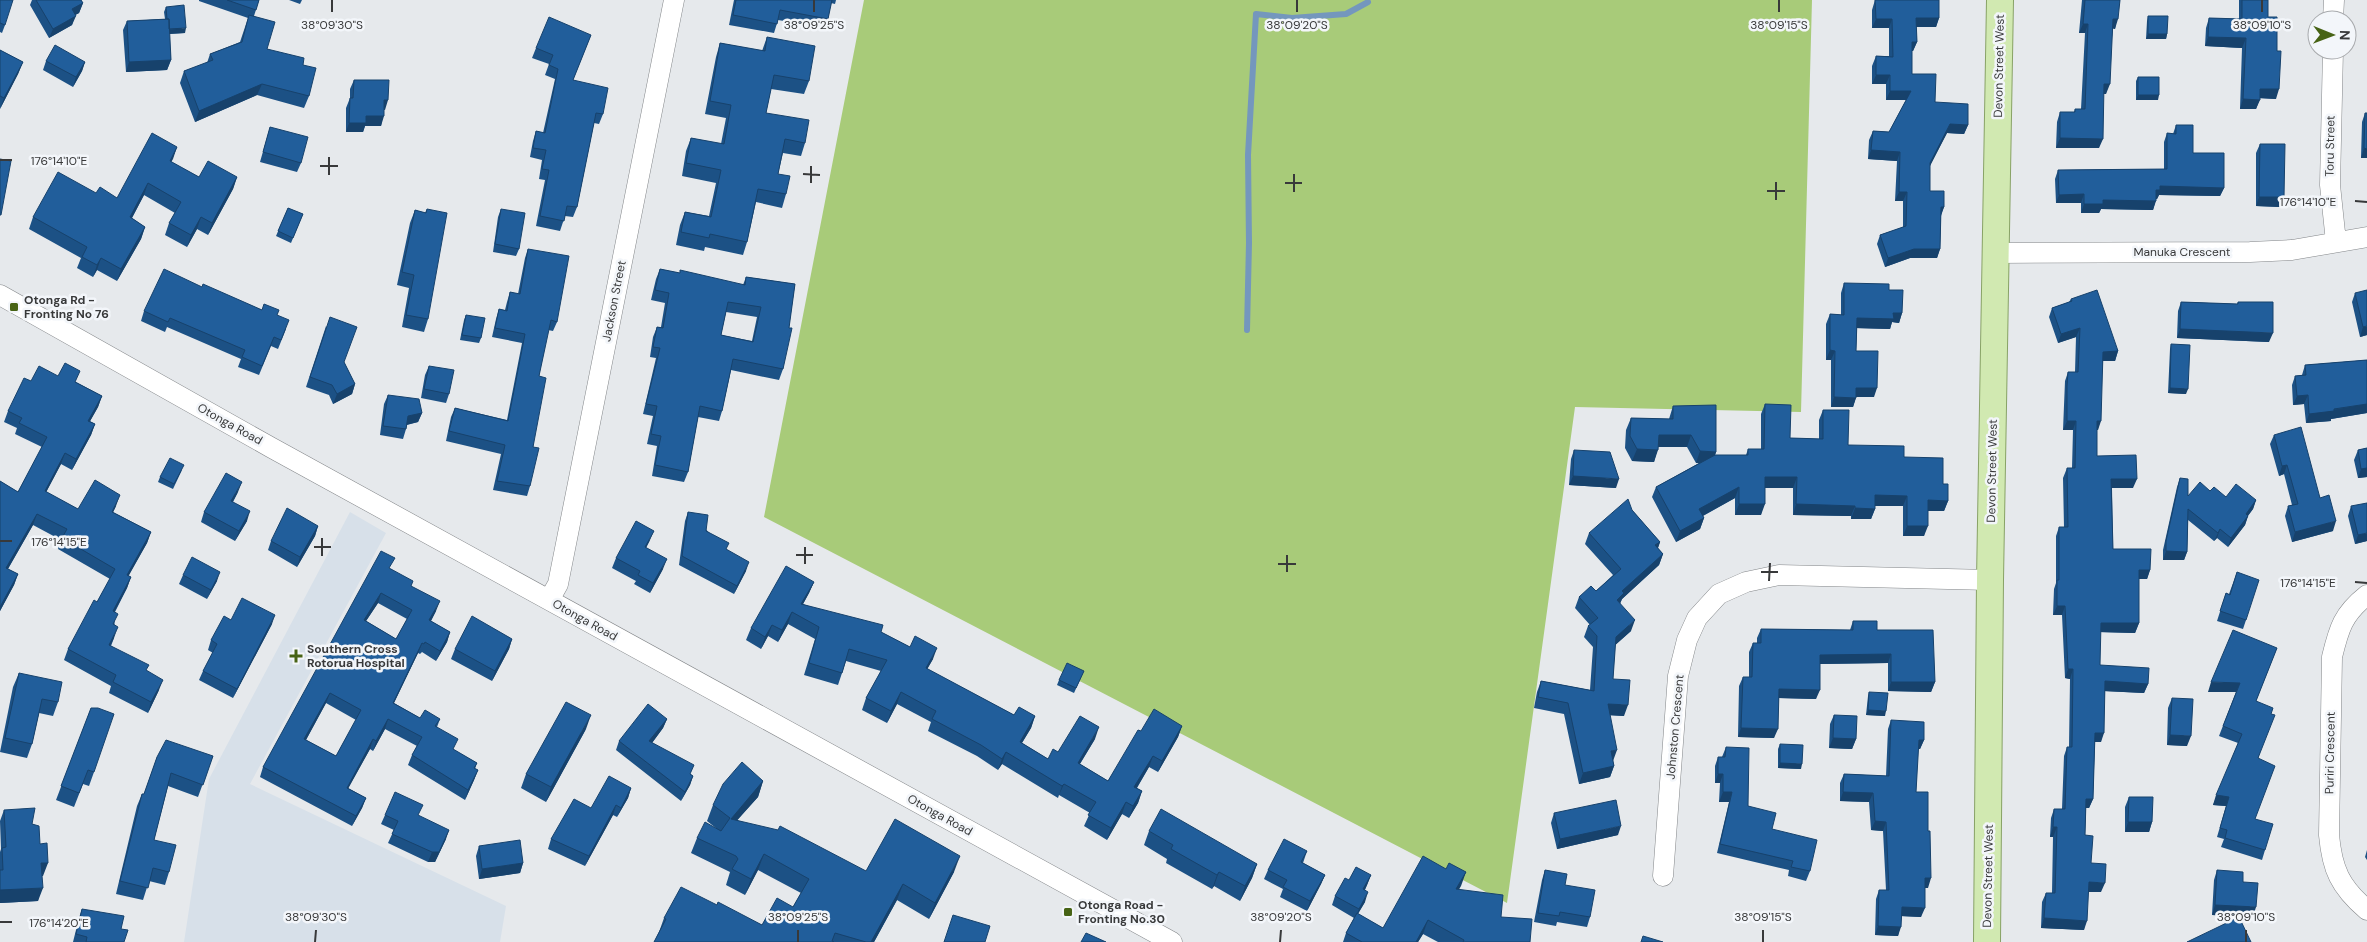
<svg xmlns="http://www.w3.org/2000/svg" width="2367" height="942" viewBox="0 0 2367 942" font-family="'DM Sans',sans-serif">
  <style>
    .built { fill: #d7e0e9 }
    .green { fill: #a8cb79 }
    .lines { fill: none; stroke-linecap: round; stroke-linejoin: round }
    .stream { stroke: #7497bd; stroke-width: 6 }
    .minor-casing { stroke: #838689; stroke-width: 21 }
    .major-casing { stroke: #88a266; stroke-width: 28 }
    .minor { stroke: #fff; stroke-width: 20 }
    .major { stroke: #d1e9b1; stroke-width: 26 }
    .wall { fill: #1c5185; fill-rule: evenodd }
    .shaded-wall { fill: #17426c }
    .building { fill: #215e9b; stroke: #17426c; fill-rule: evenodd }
    .ticks { fill: none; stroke: #38393a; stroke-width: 2 }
    .poi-dot { fill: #476315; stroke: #f3f6fa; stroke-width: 2 }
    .labels { text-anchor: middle; stroke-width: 5; stroke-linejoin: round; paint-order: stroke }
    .street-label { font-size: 12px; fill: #38393a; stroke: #f3f6fa }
    .poi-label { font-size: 12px; font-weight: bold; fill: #38393a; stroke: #f3f6fa; text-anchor: start }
    .ticks-label { font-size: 12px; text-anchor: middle; fill: #38393a; stroke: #f3f6fa; stroke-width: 5; stroke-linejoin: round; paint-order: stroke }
  </style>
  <rect width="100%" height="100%" fill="#e6e9ec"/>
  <path class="built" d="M350,512l36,21 -136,251 256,122 -6,36h-316l25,-163z"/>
  <path class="green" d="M864,0h948l-11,412 -226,-5 -68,496 -743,-386z"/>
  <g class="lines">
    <path class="stream" d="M1247,330l2,-87 -1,-88 8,-141 36,4 54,-4 22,-12"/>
    <defs>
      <path id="minor" d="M2333,20l1,-20
        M2333,50l-3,135 6,57
        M1996,253l254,-1 42,-2 75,-13
        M0,295l272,153 900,494
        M2367,595c-24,19 -28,33 -35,62l-3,178c3,34 11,52 38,75
        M549,600l9,-16 116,-584
        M1663,876l15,-200 9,-36 10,-22 22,-24 27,-12 33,-7 211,5"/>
      <path id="major" d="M1987,942l3,-362 10,-580"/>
    </defs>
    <use href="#minor" class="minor-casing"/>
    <use href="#major" class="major-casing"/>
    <use href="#minor" class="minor"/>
    <use href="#major" class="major"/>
  </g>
  <path class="wall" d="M0,0l5,25 -3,8 -2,-1z
    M32,0h49l2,3 -4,10 -4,2 -3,10 -23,13 -19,-33z
    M199,0h60l-5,16 13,33 36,16 6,31 -5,12 -47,-13 -62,27 -15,-39 4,-12 23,-8 3,-9 30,-12 8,-24 -49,-17z
    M289,0h13l-2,4z
    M734,0h102l-1,4 -4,-1 -3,16 -3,9 -47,-8 -4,13 -45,-8z
    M1875,0l64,18 -3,9h-20l1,15 -4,9h-1v23l23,28 33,23 -4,9 -17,-1 -17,32v26l14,16 -3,9 -1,33 -3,9h-27l-25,9 -8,-23 3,-9 23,-8v-26h-8l2,-40 -29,-2 1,-19 4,-9 16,1 17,-32h-20v-16h-14v-18l4,-10h13v-28h-17v-18z
    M2082,0h38l-5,29 -2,-1 -7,66h-3l-4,54h-43l1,-26 3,-10h14l1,-3h6l4,-76h-6z
    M2239,0h29v17l8,82 -16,-1 -4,11h-16l2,-61 -37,-2 1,-18 3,-10 30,1z
    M166,7l19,26 -16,1 2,26 -4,10 -41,2 -3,-42 4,-9 38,-2 -1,-7z
    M2148,16l19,18 -1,5h-20l1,-18z
    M591,35l-18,45 30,34 -4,10 -5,-1 -17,84 -4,10 -8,-1 -5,15 -24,-5 9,-46 -6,-1 3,-19 -12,-3 3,-16 3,-10 7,2 12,-54 -10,-4 4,-11 -17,-6 4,-10z
    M767,37l42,44 -5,13 -33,-5 -5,24 39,30 -4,13 -18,-3 -5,21 8,20 -4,14 -26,-6 -9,40 -4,13 -38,-8 -1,4 -28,-6 4,-20 5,-13 24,4 7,-33 -34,-7 4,-25 5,-13 30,6 5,-26 -21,-4 11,-57 4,-14 42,8z
    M0,50l23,12 -5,12 -18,35z
    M46,61l39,1 -3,9 -9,16 -30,-17z
    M2138,77l20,23h-22v-19z
    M354,80l31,30h-1l-3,16h-16l-2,6h-17v-24l4,-10v-9z
    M2365,113h2v45h-6l1,-36z
    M2176,125l17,28 31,35 -4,8 -61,-1 -2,4h-1l-3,11 -52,-1 -2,4h-18v-10h-25l-1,-24 3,-9 106,-1v-27l3,-9 6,1z
    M270,127l31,36 -4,9 -37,-10z
    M2260,144l24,53 -4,10 -24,-1v-53z
    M177,147l-6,15 28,15h38l-4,12 -25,46 -11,-6 -10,18 -22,-12 4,-12 6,-10 -31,-18 -12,23 13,9 -4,12 -24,42 -20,-11 -4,7 -16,-9 4,-10 -52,-29 4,-12 63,-24 21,5z
    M288,208l15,6 -12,29 -15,-7z
    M427,209l1,110 -4,13 -22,-5 7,-39 -12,-3 13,-62 5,-13 10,3z
    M501,209l18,40 -3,7 -23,-4 5,-35z
    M528,249l29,73 -4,9 -5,-1 -9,46 -9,110 -3,10 -34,-6 8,-36 -55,-13 5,-24 4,-9 52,12 15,-77 -30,-6 4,-18 3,-10 6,1 2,-8 3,-10 8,2 7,-36z
    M660,269l19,4 64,12 3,-8 49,7 -12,85 -4,11 -48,-10 -9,41 -3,10 -21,-4 -10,55 -4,10 -32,-6 5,-30 -10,-2 6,-28 -10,-2 13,-56 -6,-1 3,-20 4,-10h4l4,-24 -14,-3 5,-21zM726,312l31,5 -5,24 -31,-6z
    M1844,283l45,7 13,23 -3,10 -7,-1 -2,7 -33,-1 -1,23 18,46h-18l-3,10h-22v-47h-5v-36l4,-10 11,1v-22z
    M202,287l60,23 15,5 9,14 -8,20 -7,-3 -12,29 -21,-8 3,-8 -74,-32 -2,5 -24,-11 3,-10z
    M2355,293l12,42 -7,2 -8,-35z
    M2071,299l47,52 -3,10h-12l-5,69h-1v26l36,32h-21l1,61 37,21 -3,9h-8v44l-4,10 -35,-1v33l48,19 -4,9 -39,-2 -4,51h-6l-2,57 -4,9h-3l-1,27 6,28 10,29h-13l-4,38 -43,-2 1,-26 4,-9h6l1,-56h-3l1,-19 3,-9h8l2,-53 3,-9h2l1,-68 -5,-1 -3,-63h-9l1,-26 2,-6v-47l3,-9h5l-1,-49 4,-10h5l1,-38h-10l2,-49 3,-9h7l1,-35 -18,6 -9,-26 3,-9 17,-6z
    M2181,302l56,2 1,-2 31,40 -92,-4 1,-27z
    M466,315l15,23 -2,5 -19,-3 4,-20z
    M326,326l29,58 -3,10 -19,10 -4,-9 -23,-8z
    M2171,344l15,50 -18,-1 2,-44z
    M2367,360v53l-36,6v2l-25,2 -2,-19 -11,1 -1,-20 3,-9 7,-1 3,-10z
    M429,366l20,28 -3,9 -25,-5 4,-23z
    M58,376l18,6 26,14 -4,11 -8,14 5,3 -4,11 -19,35 -11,-6 -15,28 32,17 38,-3 -3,6 38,20 -4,11 -19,33 3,1 -4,11 -12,24 -1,26 -3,8 36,25 12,19 -11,23 -39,-20 2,-7 -47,-26 4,-11 29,-47 13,-23 -52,-30 3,-9 -28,-15 -25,44 10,5 -4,11 -14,26v-130l18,11 24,-45 -27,-13 2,-6 -13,-6 4,-11 23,-30z
    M388,395l34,18 -4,9 -11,3 -1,4 -3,10 -23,-4 4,-31z
    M1765,404l25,34 29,1v-19l4,-10 25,35 56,12 39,27 5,17 -4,10h-16l-4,25h-21v-30h-28v3l-4,10h-20v-3l-58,-1v-27h-28l-4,27h-26v-17l-32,18 1,2 -4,11 -24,13 -24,-45 4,-10 43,-24h-3l-9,-16h-29l-4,15 -22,-1 -7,-13 1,-18 5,-12 38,1 4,-13 43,46 -1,3h31l2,-6h13v-35z
    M2274,435l46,63 13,33 -41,11 -7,-26 3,-10 4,-1 -8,-31 -5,2 -9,-32z
    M2367,448v29l-9,1 -4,-18 4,-10z
    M1574,450l42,38 -47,-3 2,-26z
    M182,470l-9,19 -15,-7 2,-5z
    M2180,478l8,18 22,-5 16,6 30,3 -3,9 -5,7 -3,9 -17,22 -11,-9 -3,3 -26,-21 -1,32 -3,8h-21v-10l14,-63z
    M238,492l-5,10 14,19 -12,20 -34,-19 3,-10z
    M2351,506l16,35 -12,3 -7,-28z
    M1632,510l28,32 -2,6 5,6 -4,11 -37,34 -2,4 11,28 -16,14 -2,34 11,37 -14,-1 3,46 1,5 -4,11 -31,7 -15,-70 -30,-6 3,-16 4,-11 49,9 3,-43 -9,-10 4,-11 2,-1 -15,-17 4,-11 17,-6 17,-16 -28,-31 4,-11z
    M688,512l39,38 19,21 -12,23 -55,-29 6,-44z
    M318,526l-3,10 -18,31 -29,-17 3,-9z
    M650,540l-4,8 17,21 -13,24 -16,-9 2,-3 -24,-13 4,-10z
    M391,569l20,17 25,25 -5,10 19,11 -3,10 -11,19 -14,-9 -2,2 -2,-1 -24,50 26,15 20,1 -3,8 17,23 23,13 -2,6 3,1 -4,10 -9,20 -57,-35 4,-10 5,-9 -32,-17 -12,22 -3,-2 -22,39 18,10 -4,10 -10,18 -92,-49 3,-10zM378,603l29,16 -11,20 -30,-18zM326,703l30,17 -20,36 -30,-16z
    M2237,572l9,48 -3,9 -26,-8 9,-28 3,1z
    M183,575l34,6 -10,18 -28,-15z
    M814,582l-5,11 -6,11 78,28 52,27 -6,10 87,46 21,1 -4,12 -9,15 26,16 10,-7 37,-13 -15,25 28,17 33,-50 41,-5 -4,11 -20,35 -9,-5 -12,21 5,3 -4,12 -9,15 -7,-4 -15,26 -23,-14 6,-13 -31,-18 -1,3 -56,-34 -4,6 -21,-14 -49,-25 3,-9 -34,-18 -10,19 -25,-13 4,-12 15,-27 -35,-10 -8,24 -34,-10 11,-36 -27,-15 -10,18 -10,-6 -7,13 -15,-9 5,-12z
    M1853,621l24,9 58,52 -4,10 -43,-1v-28l-68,1 -4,35 -37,-1 -5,40 -36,-1 1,-51 4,-9h6v-25l4,-9h4v-5l4,-9 89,1z
    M272,624l-39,74 -34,-18 4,-9 10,-18 -5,-3 3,-10z
    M512,639l-3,10 -17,32 -41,-22 4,-10z
    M2277,648l-21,53 15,13 -13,45 -3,60 10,31 -3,10 -41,-13 3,-8 -7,-2 9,-31 -13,-1 25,-62 -19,-7 17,-44h-28z
    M1084,671l-10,22 -17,-8 2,-5z
    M19,673l39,29 -5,14 -14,-3 -7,31 -5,14 -27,-6 13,-65z
    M1869,692l16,24 -19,-1 2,-19z
    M2172,698l15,48 -20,-1 1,-37z
    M91,708l3,64 -5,14 -6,-2 -9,23 -18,-7z
    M1834,715l22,24 -4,10 -23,-1 1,-24z
    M667,719l-4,9 -11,15 41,33 -3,9 -9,16 -65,-51 3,-9z
    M1891,720l33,20 -4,9h-2l-2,43 12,96h-3l-4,29 -19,-1 -4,20 -23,-1 1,-36 3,-9h7l-3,-59 -12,-1 -2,-28 -29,-1v-18l4,-9 42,2 2,-47z
    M586,729l-40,73 -25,-14 5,-14z
    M1780,744l21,25 -23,-1v-19z
    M1726,747l22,59 24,23 38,42 -4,10 -18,-5 1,-6 -72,-17 12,-51h-10l1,-19h-5v-17l3,-9h4z
    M213,756l-15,41 -30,-11 -14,54 15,32 -4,13 -16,-4 -6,19 -27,-6 21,-88 5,-12h2l13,-37z
    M763,781l-5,16 -21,23 129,51 88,1 -25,47 -32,-19 -23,42h-220l5,-10 5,-14 53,-13 45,20 31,-18 8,-14 -43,-23 -13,25 -19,-10 4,-13 -39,-19 6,-15 20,-9 -10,-8 6,-16z
    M631,788l-3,10 -11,19 -4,-2 -28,51 -37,-17 3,-10 40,-31z
    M2129,797l23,25 -3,10h-24v-25z
    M4,810l28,14 11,52h-1l-4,25 -38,2v-51l1,-3 -1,-28z
    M1554,813l64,22 -61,14 -6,-26z
    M385,815l34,1 27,23 -11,23h-7l-40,-19 6,-13 -13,-6z
    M1149,831l108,33 -5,14 -12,23 -26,-15 -2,3 -46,-26 1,-4 -23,-14z
    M479,846l44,17 -3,10 -41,6 -3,-23z
    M2367,850v10l-2,-3z
    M1307,851l-4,12 22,12 -4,9 -14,27 -27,-14 3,-8 -19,-10 4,-9z
    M1446,869l20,3 -8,17 43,28 29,25h-92l-15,-8 -5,8h-75l3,-9 8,-15 -22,-13 3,-9 14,-16 22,-5 -6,15v12l-7,12 25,14z
    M1545,870l20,15 25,32 -3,10 -30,-5 -1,4 -22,-4 8,-42z
    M2217,870l26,12 10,35 -41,-2 2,-35z
    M82,909l39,20 3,13h-51l6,-24z"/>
  <path class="shaded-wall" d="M83,3l-4,10 -11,6 4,-10z
    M76,16l-4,9 -23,13 4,-9z
    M1916,18h23l-3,9h-23z
    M1876,19h16l-3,9h-17z
    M2113,19h5l-3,10 -5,-1z
    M2083,24h5l-3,9h-6z
    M186,28l-1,5 -18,1 1,-4z
    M2148,34h19l-1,5h-20z
    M2208,37l38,1 -4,10 -37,-2z
    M1912,42h5l-4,9h-4z
    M171,60l-4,10 -41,2 3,-10z
    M23,62l-5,12 -18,35 4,-11z
    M85,62l-3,9 -9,16 3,-10z
    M1876,75h14l-4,9h-14z
    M262,84l-5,11 -62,27 4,-11z
    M2104,84h6l-4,10h-6z
    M2260,89h19l-3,10 -19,-1z
    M1890,91h21l-4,9h-21z
    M2138,95h21l-1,5h-22z
    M2243,99l17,1 -4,9h-16z
    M384,100h4l-3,10 -4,-1z
    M366,116h18l-3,10h-16l-2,6h-17l3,-9z
    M1950,124l18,1 -4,9 -17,-1 -20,39 3,-9z
    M2060,138l43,1 -4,9h-43z
    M177,147l-4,12 -8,14 5,-12z
    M2364,148l3,1v9h-6z
    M1871,150l29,2 -3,9 -29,-2z
    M237,177l-4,12 -25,46 4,-12z
    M148,183l-4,12 -18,34 4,-12z
    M2160,186l64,2 -4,8 -61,-1 -2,4h-4l3,-9z
    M1899,192h8l-4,9h-8z
    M2084,194l-3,9h-25l3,-8z
    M2259,197h25l-4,10 -24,-1z
    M2103,200l53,1 -3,9 -52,-1 -2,4h-18l3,-9z
    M1941,207h3l-4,10z
    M201,217l-4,12 -10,18 4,-12z
    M145,227l-4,12 -24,42 4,-12z
    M1914,249h26l-3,9h-27l-25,9 3,-9z
    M101,258l-4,12 -4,7 4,-12z
    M1893,313h9l-3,10 -7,-1 -2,7 -37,-1 4,-10z
    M2367,326v9l-7,2 3,-10z
    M2080,328l-4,9 -18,6 3,-9z
    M2180,329l93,4 -4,9 -92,-4z
    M1830,350l5,1 -4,9h-5z
    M2118,351l-3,10h-15l3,-9z
    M355,384l-3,10 -19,10 4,-10z
    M1856,388h21l-3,9h-21z
    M2170,388l18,1 -2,5 -18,-1z
    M2308,395l-4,9 -11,1 4,-9z
    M102,396l-4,11 -14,25 4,-11z
    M1834,397l22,1 -3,9h-22z
    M2367,404v9l-36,6v2l-25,2 3,-9z
    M422,413l-4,9 -13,3 3,-9z
    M2067,421h9l-3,9h-10z
    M2097,421h4l-3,9h-4z
    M95,424l-4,11 -19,35 4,-11z
    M1659,435h32l-4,12h-33z
    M1637,449l21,1 -4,12 -22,-1z
    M1700,451l16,1 -4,12 -16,-1z
    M65,453l-4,11 -20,38 4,-11z
    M2287,465l-3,9 -5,2 3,-10z
    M2367,468v9l-9,1 3,-9z
    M1573,476l46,3 -3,9 -47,-3z
    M1765,477h32l-4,11h-32z
    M2111,479h26l-4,9h-25z
    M242,482l-4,10 -10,18 3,-9z
    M1739,487l-4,11 -40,22 4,-11z
    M120,495l-4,11 -8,17 4,-11z
    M1875,495l32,1 -4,10h-31z
    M1928,500l20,1 -4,10h-20z
    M2256,500l-3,9 -11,14 4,-9z
    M1739,504h26l-4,11h-26z
    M1796,504l59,2 -4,10 -58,-1z
    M1855,508l20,1 -4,10h-20z
    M250,511l-3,10 -12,20 4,-10z
    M37,514l-4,11 -31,54 4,-11z
    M2248,516l-3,9 -17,22 3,-9z
    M1704,518l-4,11 -24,13 4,-11z
    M2336,521l-3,10 -41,11 3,-10z
    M318,526l-3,10 -18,31 3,-10z
    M1907,526h21l-4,10h-21z
    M2220,529l-3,9 -3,3z
    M654,531l-4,9 -9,17 4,-10z
    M151,532l-4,11 -24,43 4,-11z
    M2367,533v8l-12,3 3,-9z
    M1660,542l-4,11 -1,-8z
    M2166,551l21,1 -3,8h-21z
    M1663,554l-4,11 -37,34 -2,5 -3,-4 5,-9z
    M667,559l-4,10 -13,24 3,-10z
    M749,562l-3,9 -12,23 3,-8z
    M2139,570h11l-3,9h-12z
    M220,572l-3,9 -10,18 4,-9z
    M18,574l-4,11 -14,26v-3z
    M131,577l-4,11 -18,34 4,-11z
    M814,582l-5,11 -12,22 4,-11z
    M381,593l-3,10 -18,27 4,-10z
    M440,601l-4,10 -10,19 3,-10z
    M2057,606h8l-3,9h-9z
    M792,612l-4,12 -10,18 4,-12z
    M275,615l-3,9 -39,74 4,-9z
    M1635,620l-4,11 -19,17 4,-11z
    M2101,623h38l-4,10 -38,-1z
    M772,625l-4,11 -7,13 4,-12z
    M118,627l-4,11 -9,18 4,-11z
    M450,632l-3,10 -11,19 4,-10z
    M512,639l-3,10 -17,32 3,-10z
    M422,643l-4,10 -29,60 4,-10z
    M937,648l-4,11 -12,21 5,-12z
    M1891,654l-3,9 -71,1 3,-9z
    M2068,669h5l-3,10 -5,-1z
    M163,680l-4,10 -11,23 3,-11z
    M2105,681l43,3 -4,9 -42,-2z
    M1891,682h44l-4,10 -43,-1z
    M2211,682l29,1 -4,9h-28z
    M1779,689l41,1 -4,9 -40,-1z
    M901,692l-4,12 -10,19 4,-12z
    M330,693l-4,10 -25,46 3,-10z
    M1608,704l20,1 -4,11 -20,-1z
    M1868,710l18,1 -1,5 -19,-1z
    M591,715l-5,14 -40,73 5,-15z
    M1035,716l-4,12 -16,26 5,-12z
    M388,719l-3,10 -12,22 3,-10z
    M667,719l-4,9 -17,23 3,-10z
    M1182,726l-4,11 -20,35 4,-11z
    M1099,727l-4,12 -22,36 5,-12z
    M1741,728l37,1 -4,9 -36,-1z
    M2095,733h9l-3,9h-10z
    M2170,735l21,1 -4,10 -20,-1z
    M1833,738l23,1 -4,10 -23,-1z
    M373,739l-3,10 -27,49 4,-10z
    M1919,740h5l-4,9h-5z
    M1617,750l-4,11 -2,-10z
    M1006,752l-4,12 -4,6 4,-11z
    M1153,756l-4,11 -19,32 4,-12z
    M1780,763l22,1 -1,5 -23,-1z
    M1614,766l-4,11 -31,7 4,-11z
    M478,770l-4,10 -9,20 3,-10z
    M1718,774h5l-3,9h-5z
    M693,776l-3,9 -9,16 4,-9z
    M763,781l-5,16 -33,37 6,-15z
    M1064,784l-5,11 -1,3 4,-12z
    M631,788l-3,10 -11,19 4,-9z
    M1142,791l-4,12 -9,15 4,-12z
    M1723,792h9l-3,10h-10z
    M1843,792l30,1 -4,9 -29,-1z
    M2216,795l13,2 -3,9 -13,-1z
    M366,798l-4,10 -10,18 4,-10z
    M2086,799h7l-4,9h-6z
    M1126,802l-4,12 -15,26 4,-12z
    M616,805l-3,10 -28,51 4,-10z
    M1875,821l11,1 -3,9 -12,-1z
    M2128,822h24l-3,10h-24z
    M1621,826l-3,9 -61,14 3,-10z
    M2053,827h4l-4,10h-3z
    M449,830l-3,9 -11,23h-7l4,-10z
    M764,854l-6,16 -13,25 6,-16z
    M960,856l-6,16 -25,47 6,-16z
    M41,863h7l-5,13h-7z
    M523,863l-3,10 -41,6 3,-10z
    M1257,864l-5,14 -12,23 5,-15z
    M1219,872l-5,14 -2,3 5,-14z
    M1466,872l-5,14 -10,17 5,-14z
    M1325,875l-4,9 -14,27 3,-10z
    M1371,875l-4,10 -7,14 3,-10z
    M1925,878h6l-3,10h-6z
    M2089,882l16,1 -4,9h-16z
    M903,884l-6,16 -23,42h-3z
    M43,888l-5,13 -38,2v-13z
    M1368,892l-3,10 -10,16 4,-9z
    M2215,905l41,2 -3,10 -41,-2z
    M1902,907l23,1 -4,9 -22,-1z
    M2044,918l43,3 -3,9 -43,-2z
    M1428,920l-5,14 -5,8h-2z
    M1878,926l23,1 -3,9 -23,-1z"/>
  <path class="building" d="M0,0h13l-8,25 -5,-2z
    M36,0h45l2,3 -11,6 4,7 -23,13z
    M227,0h32l-3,10z
    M736,0h96l-4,19 -48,-9 -3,14 -44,-9z
    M1875,0h64v18h-23l1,24h-5v32h24l-1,28 33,2v21l-18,-1 -20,39v28h14v16h-3l-1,42h-26l-26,9 -8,-23 26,-9 1,-34h-8l1,-40 -29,-2 2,-19 16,1 22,-41h-21v-16h-14v-19l17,1 -1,-38h-16z
    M2085,0h35l-2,19h-5l-3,65h-6l-1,55 -43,-1v-26h15v-3h10l3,-85h-5z
    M2242,0h26v17h9v34h4l-2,38h-19v11l-17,-1 3,-61 -38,-1 1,-19 33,1z
    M184,5l2,23 -17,1v-10h-2l-1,-12z
    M249,15l26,7 -8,27 37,9 -1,7 13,3 -7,28 -47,-12 -63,27 -15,-40 29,-11 -3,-6 32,-12z
    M2148,16h20l-1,18h-19z
    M549,17l42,18 -18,45 35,8 -5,26 -7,-1 -19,94 -10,-1 -3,15 -24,-5 9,-46 -7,-1 4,-19 -13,-2 3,-17 9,2 13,-64 -9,-4 4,-10 -17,-7z
    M169,19l2,41 -42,2 -2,-41z
    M767,37l48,9 -6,35 -35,-6 -8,38 43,7 -4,23 -20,-4 -7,35 12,2 -4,18 -28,-5 -11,53 -37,-8 -1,4 -28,-6 4,-20 26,5 10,-47 -35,-7 5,-25 33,6 7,-39 -21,-4 10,-58 45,8z
    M55,45l30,17 -9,15 -30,-16z
    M0,50l23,12 -19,36 -4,-2z
    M2138,77h21v18h-21z
    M354,80h35l-1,20h-4v16h-18v7h-17l1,-25h3z
    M2365,113h2v36l-3,-1z
    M2176,125h17v28h31v35l-64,-2v4h-4v11l-53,-1v4h-19v-10l-25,1 -1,-25 109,-1v-36l9,1z
    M270,127l38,10 -7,26 -38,-11z
    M152,133l25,14 -7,14 29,16 9,-16 29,16 -25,46 -11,-6 -10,18 -22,-12 12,-21 -33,-19 -18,34 15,10 -24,42 -20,-11 -4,7 -15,-8 5,-10 -54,-30 25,-45 38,21 4,-6 17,11z
    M2260,144h25l-1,53h-25z
    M0,159l11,2 -10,54h-1z
    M288,208l15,6 -10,24 -15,-7z
    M427,209l20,4 -19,106 -22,-4 8,-40 -12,-3 13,-62 11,3z
    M501,209l24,4 -6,36 -24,-5z
    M528,249l41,7 -12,66 -6,-2 -12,56 7,2 -13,69 6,1 -9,38 -33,-5 8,-36 -56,-14 6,-23 53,13 17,-87 -30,-6 4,-19 8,2 3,-19 10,2z
    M164,269l38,18 1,-3 59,26 2,-6 15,6 -2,5 12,5 -8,20 -7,-3 -12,29 -20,-9 3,-7 -75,-32 -2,4 -24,-11z
    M660,269l20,4v-3l65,15 1,-8 49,7 -6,44h3l-9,41 -50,-10 -11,52 -22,-5 -12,66 -33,-7 6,-29 -10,-2 6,-28 -11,-2 14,-56 -7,-1 4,-20 6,1 6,-35 -14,-3zM728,302l33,5 -8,35 -32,-7z
    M1844,283l45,1v6h14l-1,23h-9l1,6 -37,-1 -1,33h22l-1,37h-21v10l-22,-1 1,-46 -5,-1v-36l14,1z
    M2097,290l21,61 -15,1 -2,69h-4v35l39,-1 1,24h-26l2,70h38l-1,21h-11v53h-38l-1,42 49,3 -1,16 -43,-3 -1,52h-9l-2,66h-7l-1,36 8,1 -2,27 15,1 -1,19 -16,-1 -2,39 -43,-3 2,-25h9l2,-66h-4l1,-18h11l2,-62h5l1,-78h-5l-3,-63h-8v-26h2v-53h9l-1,-59h8l1,-47h-9v-35l1,-14h10l2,-44 -19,6 -9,-26 20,-7 -1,-2z
    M2367,290v36l-4,1 -8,-34z
    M2181,302l57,2v-2h35v31l-93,-4z
    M466,315l19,3 -4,20 -19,-3z
    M330,317l27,10 -13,35 11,22 -18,10 -5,-9 -22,-8z
    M2171,344l19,1 -2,44 -18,-1z
    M2367,360v44l-33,5v2l-25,3 -1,-19 -11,1 -2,-20 11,-1 -1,-10z
    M65,363l15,8 -5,11 27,14 -14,25 7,3 -19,35 -11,-6 -20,38 33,18 17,-29 25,15 -8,17 39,20 -24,43 4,2 -18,34 5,3 -5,10 5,3 -9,18 40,20 -3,5 17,10 -12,22 -38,-20 3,-7 -48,-26 26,-49 3,2 18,-33 -53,-31 5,-9 -30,-15 -31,54 12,6 -18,33v-126l18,11 29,-55 -28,-14 3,-5 -14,-7 16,-33 7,3 8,-15 19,10z
    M429,366l25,4 -5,24 -25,-5z
    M388,395l31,4 3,14 -14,3 -2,13 -23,-3z
    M1765,404l26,1 -1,33 33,1v-29h26l-1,35 56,1v11l39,1v26h5v17l-20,-1v26h-21v-30l-32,-1v14l-20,-1v-2l-59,-2 1,-27h-32v27h-26v-17l-40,22 5,9 -24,13 -24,-44 59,-32h33v-6h16z
    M1716,405v47l-16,-1 -9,-16h-32l-1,15 -21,-1 -7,-13 1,-18 42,1v-13z
    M2301,427l19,71 9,-3 7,26 -41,11 -7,-26 10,-2 -11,-39 -5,1 -8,-31z
    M2367,448v20l-6,1 -3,-19z
    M1574,450l36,2 9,27 -46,-3z
    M170,458l14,7 -10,19 -14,-7z
    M226,473l16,9 -11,19 19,10 -11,20 -35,-19z
    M2180,478l8,1v17l12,-14 10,9 4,-4 12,10 10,-13 20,16 -10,14 2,2 -17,22 -11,-9 -2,4 -30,-24 -1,43 -21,-1v-10z
    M1628,499l4,11 28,32 -5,3 8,9 -41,37 2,2 -7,7 18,20 -19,17 -3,42 17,1 -2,25 -20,-1 9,46 -6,1 3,15 -31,7 -15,-70 -30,-6 3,-16 53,10 3,-55 -9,-10 10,-8 -19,-21 12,-11 5,5 25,-22 -32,-36z
    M2367,503v30l-9,2 -7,-29z
    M287,508l31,18 -18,31 -29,-16z
    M688,512l20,3 -2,16 23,12 -3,6 23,13 -12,24 -55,-30z
    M636,521l18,10 -9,16 22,12 -14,24 -15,-8 2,-4 -24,-13z
    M381,551l14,7 -6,10 24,13 -2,5 29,15 -11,19 21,12 -10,19 -15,-9 -1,2 -2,-1 -29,60 27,15 5,-8 15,9 -5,7 23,13 -5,10 24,14 -3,5 4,2 -10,20 -56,-35 10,-18 -34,-18 -12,22 -3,-2 -26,49 19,10 -10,18 -93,-49zM381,593l31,17 -16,29 -32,-19zM330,693l31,17 -25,46 -32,-17z
    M192,557l28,15 -9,18 -28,-15z
    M786,566l28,16 -13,22 82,21 -2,7 29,15 5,-11 22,12 -11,20 88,47 5,-8 16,9 -15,26 28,17 5,-10 5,3 22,-36 19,11 -21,36 30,18 30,-51 3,1 13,-22 28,17 -20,35 -9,-5 -19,31 8,4 -9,15 -7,-4 -15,26 -23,-13 8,-13 -32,-18 -2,2 -56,-34 -4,7 -21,-14 -49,-26 4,-8 -35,-19 -10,19 -25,-13 21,-38 -38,-11 -7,24 -33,-10 10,-36 -27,-15 -10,18 -10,-5 -7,12 -14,-9z
    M2237,572l22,8 -13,40 -26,-9 6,-18 4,2z
    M242,598l33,17 -38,74 -34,-18 14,-27 -6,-4 13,-24 7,4z
    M472,616l40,23 -17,32 -40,-22z
    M1853,621h24v9h56l2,52h-44v-28l-71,1v35l-41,-1 -1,40 -37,-1 2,-51h9l1,-34h8v-14l92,1z
    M2233,630l44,18 -21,53 17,7 -2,6 4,1 -17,43 17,8 -20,53 18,5 -8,26 -40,-12 2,-8 -7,-2 9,-31 -13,-2 26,-61 -19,-8 17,-43 -29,-1z
    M1067,663l17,8 -8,17 -17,-8z
    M19,673l43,9 -4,20 -16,-3 -10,45 -27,-6z
    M1869,692l19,1 -2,18 -18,-1z
    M2172,698l21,1 -2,37 -21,-1z
    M566,702l25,13 -40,72 -25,-13z
    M648,704l19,15 -18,22 45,24 -4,9 3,2 -8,16 -66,-51z
    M91,708h7l16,6 -20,58 -6,-2 -9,23 -18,-7z
    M1834,715l23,1 -1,23 -23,-1z
    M1891,720l33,2v18h-5l-3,52h12v39h2l1,47h-6v30l-23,-1 -1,20 -23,-1 1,-36h10l-3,-68 -11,-1 -2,-28 -30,-1 1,-18 45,2z
    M166,740l47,16 -10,29 -32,-12 -17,67 22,5 -7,27 -16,-4 -5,20 -28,-7 22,-87h2l13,-37z
    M1780,744l23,1 -1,19 -22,-1z
    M1726,747l23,1 -1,58 28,7 -4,16 45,11 -7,31 -19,-4 2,-6 -73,-17 12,-52h-9v-18h-5v-17h7z
    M742,762l21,19 -32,38 47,11 2,-4 86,45 29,-52 65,37 -25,47 -32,-19 -32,58h-5l-31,-9 -3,8 2,1h-180l12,-23 -2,-1 17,-31 36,18 1,-3 44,23 15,-27 16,9 16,-28 -45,-25 -13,25 -19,-10 6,-10 -2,-3 -39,-18 8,-16 16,9 9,-13 -17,-13 10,-21z
    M609,776l22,12 -10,20 -5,-3 -27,51 -38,-17 23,-40 17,9z
    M395,792l28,13 -5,10 31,15 -10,22h-7l-40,-18 6,-13 -13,-6z
    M2129,797h24l-1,25h-24z
    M1616,800l5,26 -61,13 -6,-26z
    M35,808l-3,16 7,2 1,18 7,-1 1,20h-7l2,25 -43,2v-20h3l-1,-22 4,-1 -2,-37z
    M1161,809l96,55 -12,22 -26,-14 -2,3 -46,-26 2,-4 -24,-14z
    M1284,839l23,12 -6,11 24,13 -15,26 -27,-14 4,-7 -19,-10z
    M520,840l3,23 -41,6 -3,-23z
    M1423,856l23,13 3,-6 17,9 -10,17 47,6 -2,22 31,2 -2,23h-67l1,-2 -36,-20 -12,22h-54l-16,-9 11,-20 26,15z
    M1356,867l15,8 -8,14 5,3 -9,17 -24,-13 10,-18 4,2z
    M1545,870l22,4 -2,11 30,5 -5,27 -30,-5 -1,4 -21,-3z
    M2217,870l26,2v10l15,1 -2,24 -41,-2z
    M82,909l42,7 -3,13 7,1 -4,12h-38l1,-5 -11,-3z
    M953,915l37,11 -5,16h-41z
    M2239,917l12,25h-64z
    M1086,933l20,9h-25z
    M1643,936l20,6h-22z"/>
  <path class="ticks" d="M332,12v-12M814,12v-12M1297,12v-12M1779,12v-12M2262,12v-12M0,160h12M320,166h18M803,174l17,1M329,175v-18M811,183v-17M1285,183h17M1767,191h18M1294,192v-18M1776,200v-18M2355,201l12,1M0,541h12M314,547h17M796,555h17M322,556v-18M805,564v-17M1278,564h18M1287,572v-17M1761,572h17M1769,581l1,-18M2355,582l12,1M0,922h12M315,942l1,-12M798,942v-12M1280,942l1,-12M1763,942v-12M2246,942v-12"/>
  <g class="poi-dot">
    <rect x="9" y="302" width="10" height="10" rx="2.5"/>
    <path d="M293.5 648.5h5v5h5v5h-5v5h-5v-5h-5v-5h5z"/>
    <rect x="1063" y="907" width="10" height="10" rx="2.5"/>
  </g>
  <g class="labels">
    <g class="street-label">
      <text transform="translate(1999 66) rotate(-89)" y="4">Devon Street West</text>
      <text transform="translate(2330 146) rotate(-89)" y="4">Toru Street</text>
      <text x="2182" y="256">Manuka Crescent</text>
      <text transform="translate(614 301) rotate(-79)" y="4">Jackson Street</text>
      <text transform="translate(230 424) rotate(29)" y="4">Otonga Road</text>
      <text transform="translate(1992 471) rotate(-89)" y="4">Devon Street West</text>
      <text transform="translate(585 620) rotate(29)" y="4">Otonga Road</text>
      <text transform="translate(1675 727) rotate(-85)" y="4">Johnston Crescent</text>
      <text transform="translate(2330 753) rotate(-89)" y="4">Puriri Crescent</text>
      <text transform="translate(940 815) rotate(29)" y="4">Otonga Road</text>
      <text transform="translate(1988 876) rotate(-89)" y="4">Devon Street West</text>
    </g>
    <g class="poi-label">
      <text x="24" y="304">Otonga Rd -<tspan x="24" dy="14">Fronting No 76</tspan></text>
      <text x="307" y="653">Southern Cross<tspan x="307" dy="14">Rotorua Hospital</tspan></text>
      <text x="1078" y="909">Otonga Road -<tspan x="1078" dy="14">Fronting No.30</tspan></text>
    </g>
  </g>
  <g class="ticks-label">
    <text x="332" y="29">38°09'30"S</text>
    <text x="814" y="29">38°09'25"S</text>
    <text x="1297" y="29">38°09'20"S</text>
    <text x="1779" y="29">38°09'15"S</text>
    <text x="2262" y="29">38°09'10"S</text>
    <text x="59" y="165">176°14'10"E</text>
    <text x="2308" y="206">176°14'10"E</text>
    <text x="59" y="546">176°14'15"E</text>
    <text x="2308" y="587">176°14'15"E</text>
    <text x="316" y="921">38°09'30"S</text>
    <text x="798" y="921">38°09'25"S</text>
    <text x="1281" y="921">38°09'20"S</text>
    <text x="1763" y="921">38°09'15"S</text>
    <text x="2246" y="921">38°09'10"S</text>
    <text x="59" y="927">176°14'20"E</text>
  </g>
  <g transform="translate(2332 35) rotate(91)"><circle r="24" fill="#f3f6fa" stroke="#a8aaad"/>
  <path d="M0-4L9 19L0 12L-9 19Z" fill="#476315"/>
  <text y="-8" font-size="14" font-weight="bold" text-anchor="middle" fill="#38393a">N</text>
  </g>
</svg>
